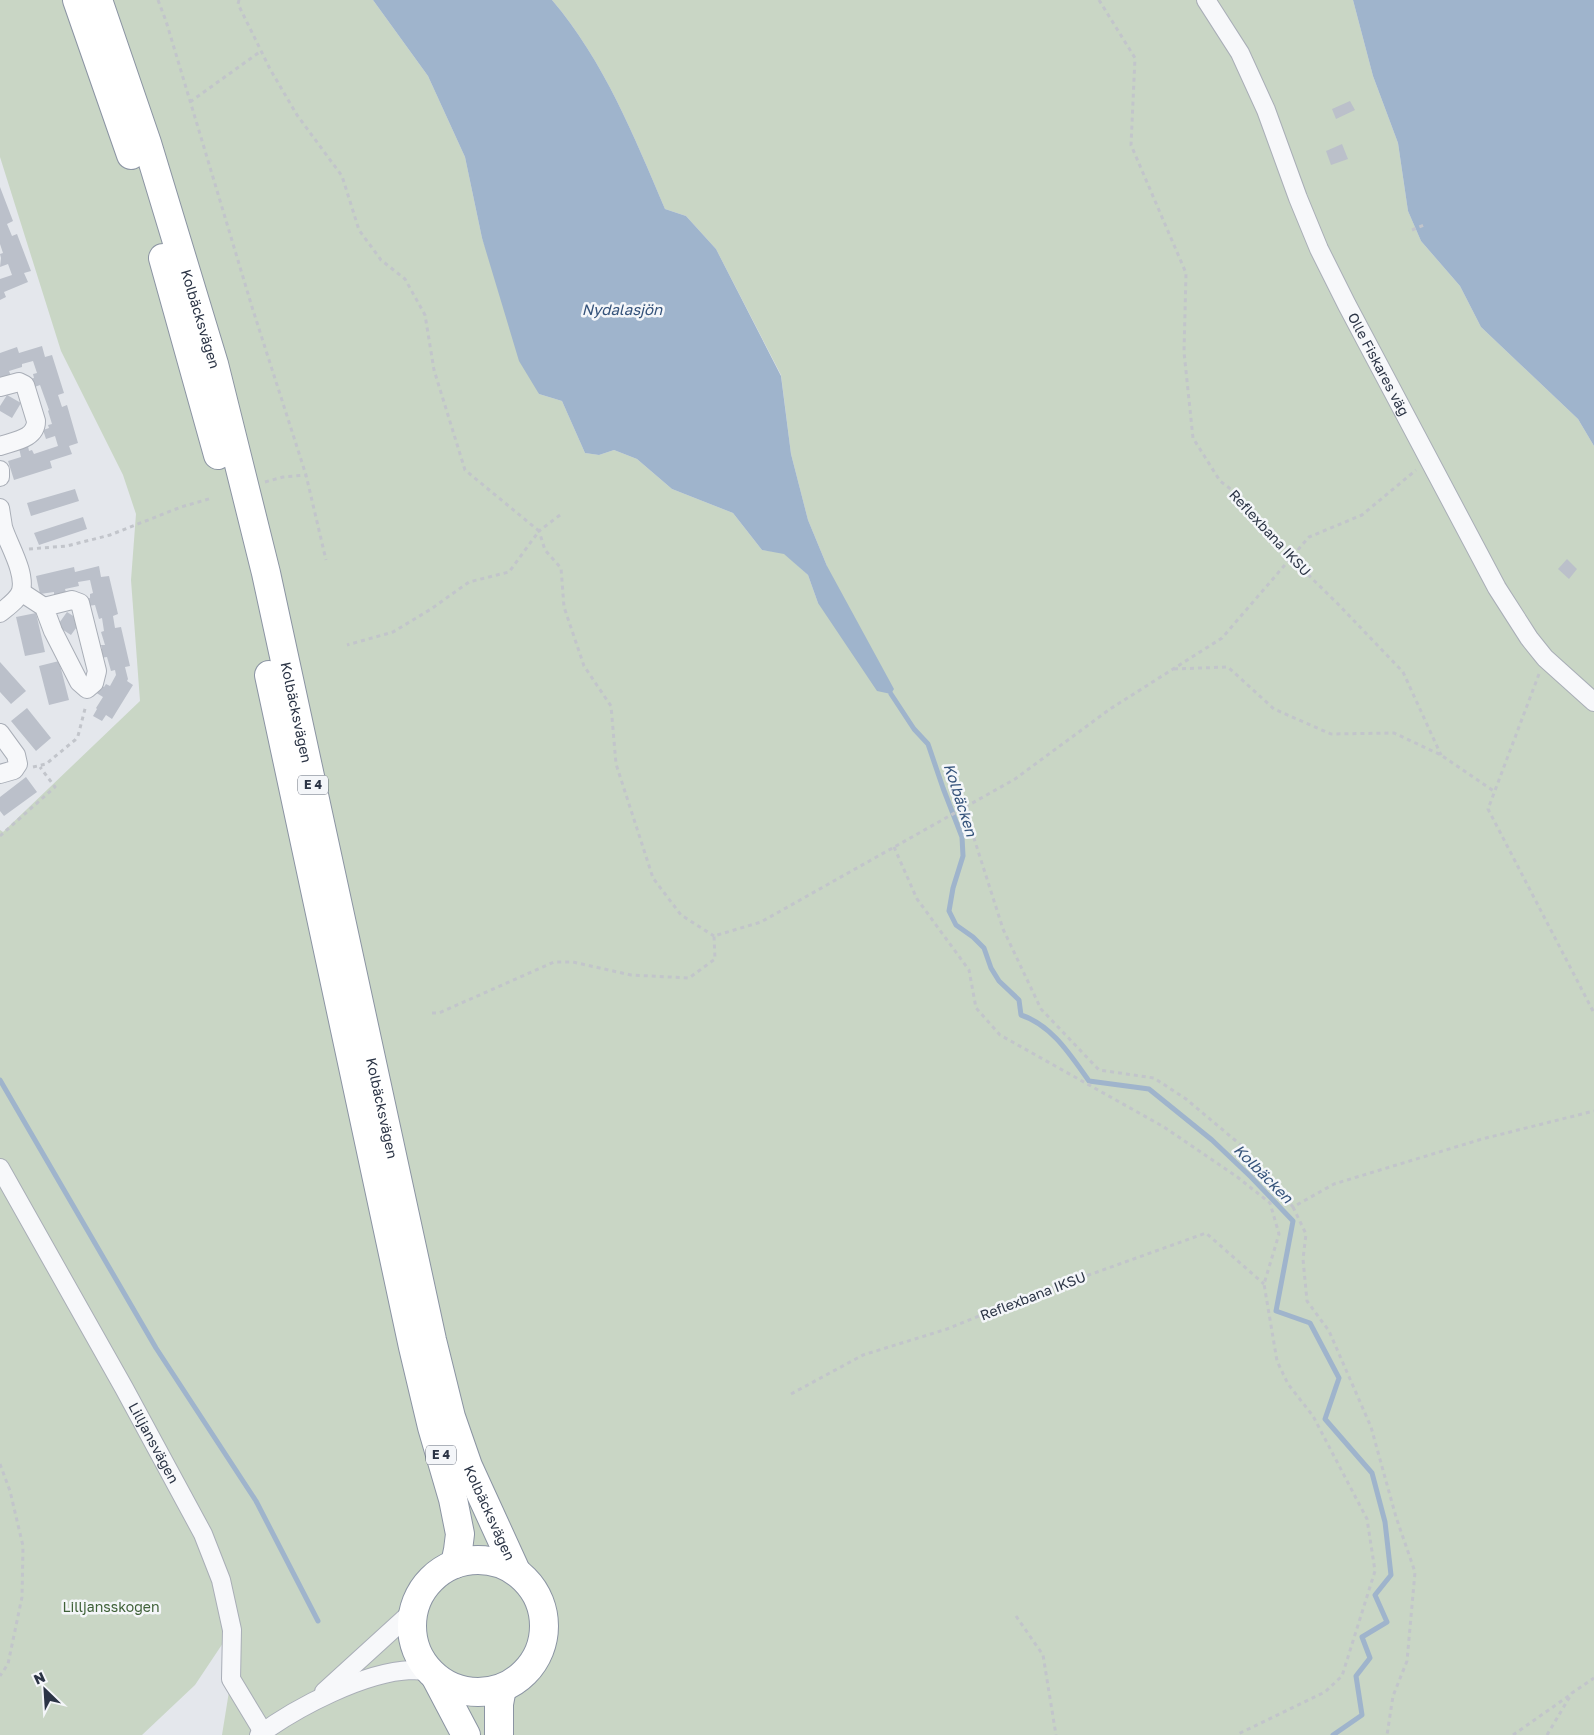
<svg xmlns="http://www.w3.org/2000/svg" width="1594" height="1735" viewBox="0 0 1594 1735" font-family="'Golos Text',sans-serif">
  <style>
    .green { fill: #c9d6c5 }
    .water { fill: #9fb4cc }
    .lines { fill: none; stroke-linecap: round; stroke-linejoin: round }
    .stream { stroke: #9fb4cc; stroke-width: 5 }
    .building { fill: #bbc0ca }
    .street-casing { stroke: #a9aeb7; stroke-width: 20 }
    .highway-casing { stroke: #8b94a3; stroke-width: 30 }
    .path { stroke: #c2c5cb; stroke-width: 3; stroke-dasharray: 4 4; stroke-linecap: butt }
    .street { stroke: #f7f8fa; stroke-width: 18 }
    .highway { stroke: #fff; stroke-width: 28 }
    .labels { text-anchor: middle; stroke-width: 5; stroke-linejoin: round; paint-order: stroke }
    .shield { fill: #f4f6f9; stroke: #676e7b; stroke-width: 1 }
    .shield-label { font-size: 12px; font-weight: bold; fill: #2b3445 }
    .street-label { font-size: 14px; fill: #2b3445; stroke: #f4f6f9 }
    .park-label { font-size: 14px; fill: #3f6138; stroke: #f4f6f9 }
    .water-label { font-size: 15px; font-style: italic; fill: #34527a; stroke: #f4f6f9 }
  </style>
  <rect width="100%" height="100%" fill="#e4e7ec"/>
  <path class="green" d="M0,0h373l55,76 37,81 17,81 57,156 23,7 23,52 14,2 15,-5 23,9 35,30 61,24 29,37 22,3 24,22 10,28 9,-37 -19,-46 -17,-66 -10,-79 -65,-126 -30,-33 -21,-7c-31,-73 -61,-148 -113,-209h801l20,76 25,67 10,68 13,30 39,45 21,41 97,92 16,27v1289h-1372l9,-56v-48l-36,54 -53,50h-142v-905l3,2 137,-131 -9,-121 5,-66 -13,-39 -62,-124 -61,-194z"/>
  <path class="water" d="M373,0h179c52,61 82,136 113,209l21,7 30,33 65,127 10,78 17,66 19,46 67,123 -3,5 -14,-3 -59,-88 -10,-28 -24,-21 -22,-4 -29,-37 -61,-24 -35,-30 -23,-9 -15,5 -14,-2 -23,-52 -23,-7 -20,-33 -37,-123 -17,-81 -37,-81z
    M1353,0h241v446l-16,-27 -97,-92 -21,-41 -39,-45 -13,-30 -10,-68 -25,-67z"/>
  <g class="lines">
    <path class="stream" d="M891,694l23,35 14,15 15,44 19,49 1,19 -10,32 -4,23 7,14 17,12 11,11 7,20 8,13 20,19 2,15c31,10 50,41 68,66l60,8 63,51 39,37 42,44 -17,90 34,12 29,55 -14,41 47,54 13,49 6,53 -16,20 12,27 -25,15 8,21 -14,18 6,39 -29,20
      M0,1080l156,268 100,153 62,120"/>
  </g>
  <path class="building" d="M1350,101l5,9 -19,9 -4,-10z
    M1342,144l6,15 -17,6 -5,-14z
    M0,187l13,34 -6,3 5,12 5,-2 14,37 -7,2 4,9 -24,10 2,5 -6,3v-21l12,-4 -4,-11 -8,3 1,-9 -1,-4 3,-1 -3,-9z
    M42,346l3,11 7,-2 12,38 -6,2 4,12 5,-2 11,38 -9,3 3,8 -22,7 2,7 -38,12 -6,-19 13,-4 -2,-9 9,-2 1,5 3,-1 2,4 24,-8 -3,-10 -9,3 -3,-9 6,-2 -1,-3 4,-1 -4,-13 1,-1 -9,-25 -8,3 -2,-9 4,-1 -1,-4 4,-1 -4,-12 -11,3v3l-13,4 3,7 -12,4v-29l17,-6 2,6z
    M7,395l14,8 -9,15 -12,-7v-5z
    M75,489l4,12 -48,15 -4,-13z
    M83,517l4,12 -48,16 -5,-12z
    M1567,559l10,10 -8,10 -11,-10z
    M99,566l2,11 8,-1 9,38 -5,2 2,12 6,-1 9,39 -5,1 3,12 -1,2 6,4 -21,34 -6,-4 -4,6 -9,-5 4,-7 -1,-1 7,-11 -8,-5 5,-7 4,2 2,-3 4,2 6,-11 -1,-5 -4,1 -4,-14 -7,1 -2,-8 4,-1 -1,-4h4l-4,-13 3,-1 -2,-13 -3,1 -4,-14 -7,1 -2,-7 4,-1v-4l3,-1 -3,-13 -12,2 1,4 -14,3 2,7 -8,3 -1,-5 -4,1v-3l-14,2 -4,-18 38,-9 1,5z
    M67,612l14,9 -10,14 -14,-9z
    M36,613l9,39 -20,4 -9,-39z
    M59,661l10,39 -20,5 -10,-39z
    M0,662l26,29 -15,13 -11,-12z
    M27,708l24,30 -15,13 -25,-30z
    M26,777l11,15 -33,24 -4,-5v-14z"/>
  <g class="lines">
    <defs>
      <g id="street">
        <path id="s1" d="M1206,0l34,53 26,57 32,88 21,51 28,56 150,283 32,50 16,20 49,44"/>
        <path d="M0,387l19,-5 6,3 11,36c0,18 -22,20 -36,25"/>
        <path d="M0,470v7"/>
        <path d="M0,508c1,6 2,13 3,19 5,17 23,45 18,64 -3,9 -14,16 -21,22"/>
        <path d="M21,592l23,15 9,24 26,51 8,7 7,-6 3,-12 -17,-68 -8,-3 -28,7"/>
        <path d="M0,733l16,22 2,9 -4,6 -14,4"/>
        <path id="s2" d="M0,1168l124,220 79,146 18,46 11,50 -1,49 32,53"/>
        <path d="M324,1692l90,-82"/>
        <path d="M259,1735c38,-28 105,-63 152,-65 6,0 13,1 19,2"/>
      </g>
      <g id="highway">
        <path d="M77,0l54,155"/>
        <path id="s3" d="M98,0l49,143 67,221 52,209 166,767 19,77 17,49 48,105"/>
        <path d="M163,258l55,197"/>
        <path d="M269,675l144,672 19,80 21,72 7,35 -2,16 -3,14"/>
        <circle cx="478" cy="1626" r="66"/>
        <path d="M436,1678l30,57"/>
        <path d="M499,1735v-31l3,-16"/>
      </g>
    </defs>
    <use href="#street" class="street-casing"/>
    <use href="#highway" class="highway-casing"/>
    <path class="path" d="M158,0l8,21 86,286 54,168 20,85
      M239,0l-1,4 32,65 27,46 45,61 17,54 22,30 24,19 20,36 9,55 31,100 74,61 -30,41 -40,10 -38,27 -38,23 -46,13
      M1099,0l36,58 -4,87 55,128 -2,79 9,86 27,43 20,15 51,62 47,46 65,68 38,83
      M190,102l71,-51
      M1412,230l12,-5
      M265,482l18,-5 23,-2
      M560,515l-21,16 6,19 16,18 3,39 20,59 27,40 5,58 37,114 28,37 33,21
      M29,549l38,-3 43,-11 71,-28 31,-9
      M1174,669l54,-2 46,42 57,25 63,-1 47,22 54,37
      M1539,674l-51,135 106,204
      M33,767l13,-3 29,-24 3,-4 8,-31
      M964,807l39,122 38,80 58,61 55,8 32,21 56,47 51,61 41,-23 148,-45 112,-28
      M0,836l55,-49 -15,-20
      M894,847l23,52 52,71 7,38 24,27 164,92 72,49 34,27 9,31 -15,50 13,77 11,23 25,32 54,103 8,52 -33,105 -17,16 -89,43
      M432,1013h7l115,-51h19l58,13 58,3 26,-19 -1,-23 47,-14 254,-143 95,-70 112,-71 87,-101 53,-22 54,-45
      M1293,1207l13,27 -3,25 4,42 22,30 42,96 25,90 19,55 -8,89 -14,35 -6,39
      M791,1394l72,-39 84,-26 72,-29 187,-67 58,51
      M0,1464l10,27 13,55 -1,51 -14,67 -8,12
      M1016,1616l27,39 13,80
      M1513,1735l57,-40
      M1547,1735l25,-42 22,-15"/>
    <use href="#street" class="street"/>
    <use href="#highway" class="highway"/>
  </g>
  <g class="labels">
    <g class="shield">
      <rect x="298" y="775.5" width="30" height="19" rx="4"/>
      <rect x="426" y="1445.5" width="30" height="19" rx="4"/>
    </g>
    <g class="shield-label">
      <text x="313" y="789">E 4</text>
      <text x="441" y="1459">E 4</text>
    </g>
    <g class="street-label">
      <text dy="5" stroke="none"><textPath href="#s3" startOffset="335">Kolbäcksvägen</textPath></text>
      <text dy="5" stroke="none"><textPath href="#s1" startOffset="404">Olle Fiskares väg</textPath></text>
      <text transform="translate(1270 533) rotate(47)" y="5">Reflexbana IKSU</text>
      <text dy="5" stroke="none"><textPath href="#s3" startOffset="740">Kolbäcksvägen</textPath></text>
      <text dy="5" stroke="none"><textPath href="#s3" startOffset="1145">Kolbäcksvägen</textPath></text>
      <text transform="translate(1033 1296) rotate(-21)" y="5">Reflexbana IKSU</text>
      <text dy="5" stroke="none"><textPath href="#s2" startOffset="315">Lilljansvägen</textPath></text>
      <text dy="5" stroke="none"><textPath href="#s3" startOffset="1565">Kolbäcksvägen</textPath></text>
    </g>
    <g class="park-label">
      <text x="111" y="1612">Lilljansskogen</text>
    </g>
    <g class="water-label">
      <text x="622" y="315">Nydalasjön</text>
      <text transform="translate(960 800) rotate(72)" y="5">Kolbäcken</text>
      <text transform="translate(1263 1174) rotate(45)" y="5">Kolbäcken</text>
    </g>
  </g>
  <g transform="translate(45 1690) rotate(335)" stroke="#f4f6f9" stroke-width="4" paint-order="stroke">
  <path d="M0-4L9 19L0 12L-9 19Z" fill="#2b3445"/>
  <text y="-8" font-size="14" font-weight="bold" text-anchor="middle" fill="#2b3445">N</text>
  </g>
</svg>
